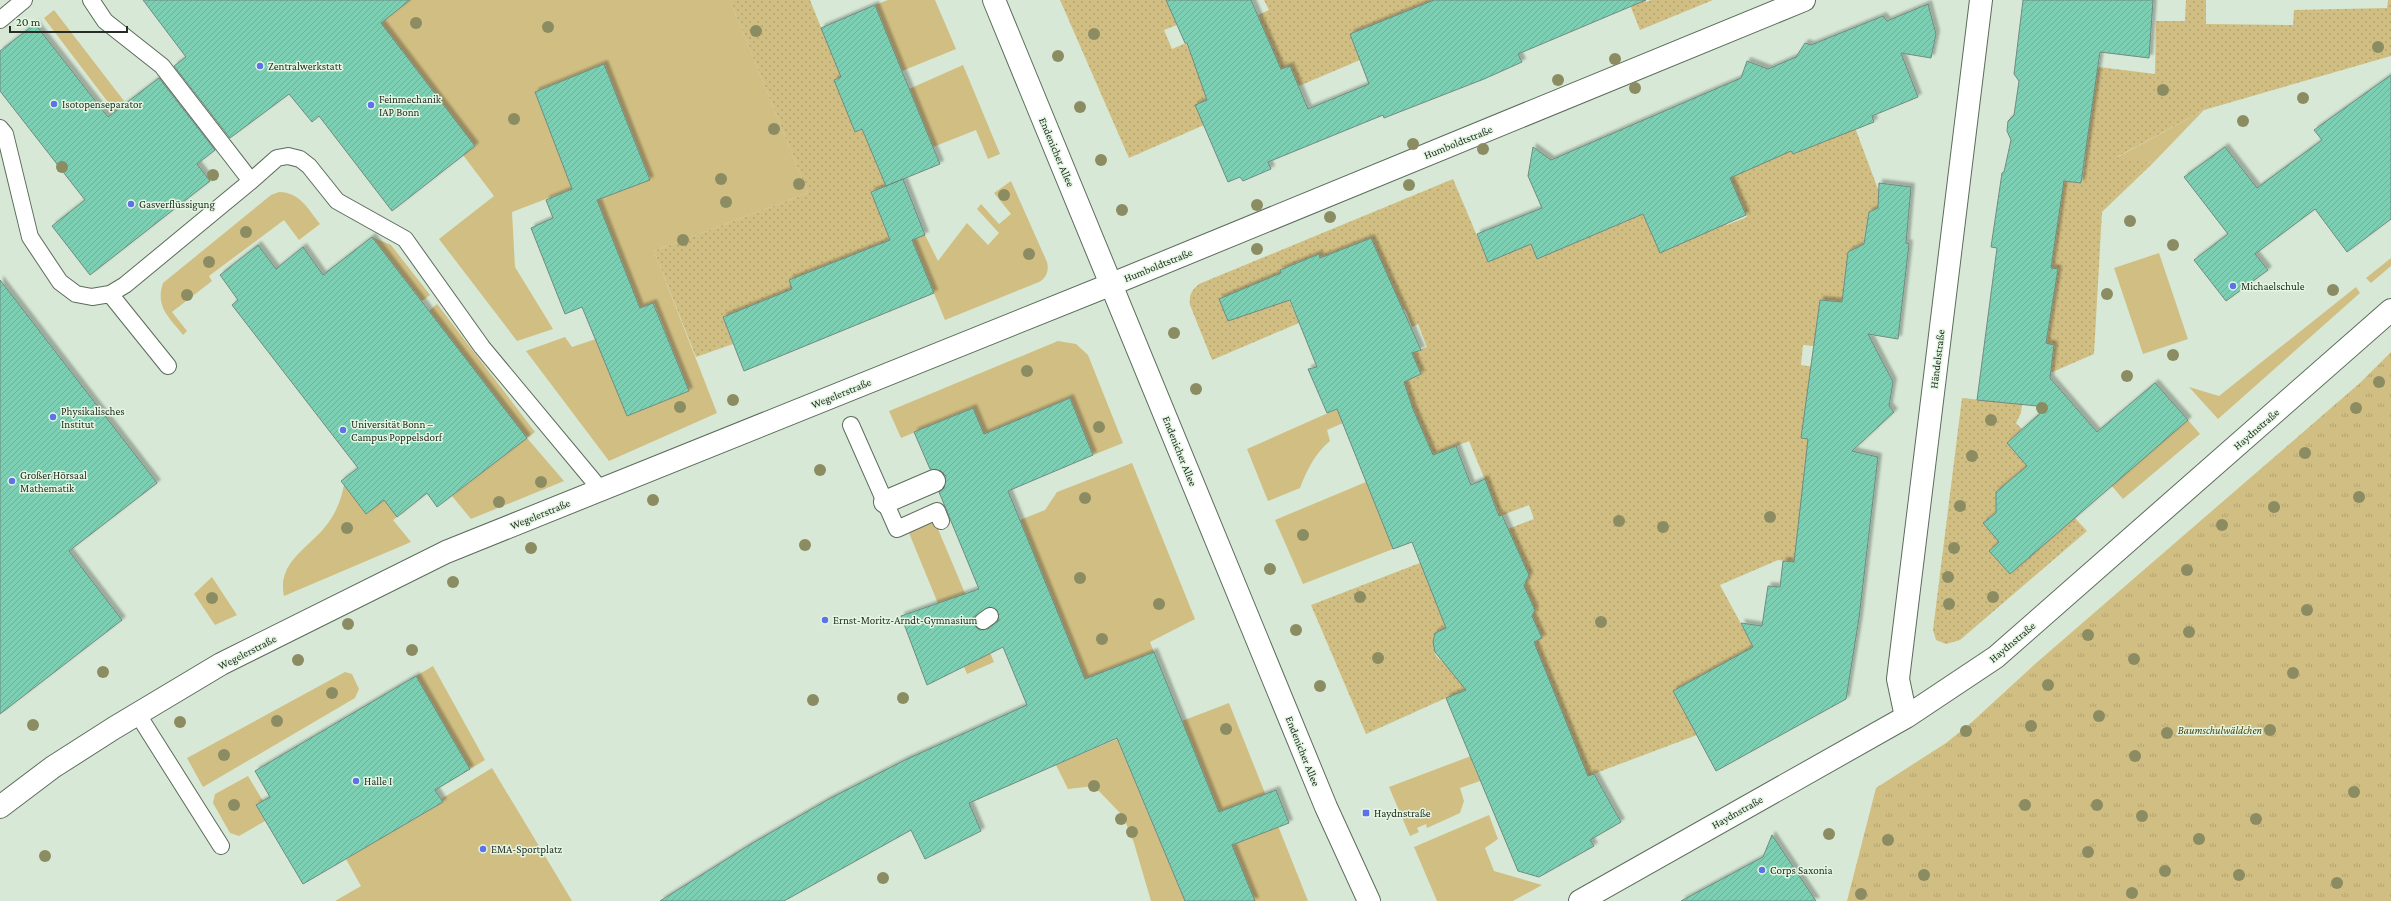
<svg xmlns="http://www.w3.org/2000/svg" width="2391" height="901" viewBox="0 0 2391 901" font-family="'Crimson Pro',serif">
  <style>
    .grass { fill: #d1be82 }
    .park { fill: url(#park-tufts) }
    .garden { fill: url(#garden-dots); fill-rule: evenodd }
    .building { fill: url(#building-hatch); stroke: #718b81; fill-rule: evenodd; filter: url(#shadow) }
    .lines { fill: none; stroke-linecap: round; stroke-linejoin: round }
    .lane-casing { stroke: #5c6c5c; stroke-width: 18 }
    .street-casing { stroke: #5c6c5c; stroke-width: 24 }
    .secondary-casing { stroke: #5c6c5c; stroke-width: 24 }
    .lane { stroke: #fff; stroke-width: 16 }
    .street { stroke: #fff; stroke-width: 22 }
    .secondary { stroke: #fff; stroke-width: 22 }
    .tree { fill: #8c8c63 }
    .poi-dot { fill: #5c72e8; stroke: #e4f7e3; stroke-width: 1.5 }
    .labels { text-anchor: middle; stroke-width: 3; stroke-linejoin: round; paint-order: stroke }
    .poi-label { font-size: 11px; fill: #252c24; stroke: #e4f7e3; text-anchor: start }
    .street-label { font-size: 11px; fill: #252c24; stroke: #e4f7e3 }
    .park-label { font-size: 11px; font-style: italic; fill: #4e3f05; stroke: #e4f7e3 }
  </style>
  <defs>
    <pattern id="park-tufts" width="24" height="20" patternUnits="userSpaceOnUse"><rect width="24" height="20" fill="#d1be82"/><path d="M3 7l-1-3M5 7V3M7 7l1-3M15 17l-1-3M17 17v-4M19 17l1-3" fill="none" stroke="#b3a370"/></pattern>
    <pattern id="garden-dots" width="8" height="8" patternUnits="userSpaceOnUse"><rect width="8" height="8" fill="#d1be82"/><path d="M2 2h.1M6 6h.1" fill="none" stroke="#b3a370" stroke-width="1.8" stroke-linecap="round"/></pattern>
    <pattern id="building-hatch" width="6" height="6" patternUnits="userSpaceOnUse"><rect width="6" height="6" fill="#7ccfb2"/><path d="M-1 1l2-2M0 6l6-6M5 7l2-2" fill="none" stroke="#6bb299"/></pattern>
    <filter id="shadow"><feDropShadow dx="3.5" dy="-3.5" stdDeviation="1" flood-color="#0004"/></filter>
  </defs>
  <rect width="100%" height="100%" fill="#d7e9d6"/>
  <path class="grass" d="M410,0h320l78,193 -154,58 63,162 -108,48 -83,-110 39,-14 7,10 24,-8 31,77 62,-25 -35,-88 -15,6 -42,-109 53,-21 -46,-115 -69,28 37,97 -60,23 3,55 38,62 -36,12 -78,-102 55,-43 -31,-41 12,-9 -94,-123z
    M888,0h47l21,49 -54,22 -27,-66z
    M54,10l77,100 -11,8 -76,-100z
    M963,65l37,89 -12,5 -12,-29 -43,17 -24,-58z
    M2204,110l-51,53 -37,-5z
    M1011,181l36,81c2,8 0,16 -8,20l-94,38 -33,-80 13,-5 13,26 29,-38 21,22 11,-12 -22,-24 4,-5 18,20 12,-10 -17,-21z
    M279,192c21,0 29,17 41,32l-21,16 -15,-20 -75,56 3,5 -40,31 15,19 -4,4c-14,-18 -28,-28 -20,-52l108,-88z
    M372,237l19,8 39,50 -8,6z
    M2159,253l29,86 -45,15 -29,-86z
    M2391,258v8l-20,17 -5,-5z
    M2356,287l4,6 -142,126 -29,-32 30,9z
    M437,304l98,128 -8,6 37,43 -93,38 -19,-23 75,-58 -98,-127z
    M1058,341l18,3 12,11 35,88 -30,12 -23,-57 -72,30 1,3 -14,6 -12,-29 -72,30 -12,-27z
    M1337,409l6,14 -16,7 3,11c-15,12 -23,29 -30,47l-32,13 -21,-52z
    M2188,420l12,14 -77,65 -12,-14z
    M1132,463l63,156 -45,23 4,10 -69,28 -65,-160 25,-10 12,-18z
    M1366,482l27,67 -90,35 -28,-64z
    M344,485l22,29 18,-14 13,17 -4,3 18,22 -127,54c-7,-33 23,-47 41,-69 10,-12 16,-26 19,-42z
    M935,522l59,140 -27,12 -58,-141z
    M212,577l25,38 -22,10 -21,-31z
    M433,666l52,94 -15,9 -54,-93z
    M345,672l7,2 7,15 -4,9 -152,89 -16,-29z
    M1229,703l79,198h-53l-73,-180z
    M1117,739l68,162h-34l-17,-58 -11,-27 -29,-30 -26,3 -12,-24z
    M1479,753l2,5 -9,4 8,19 -20,7 4,13 -4,12 -33,15 -1,-4 -9,4 2,4 -9,4 -21,-49z
    M492,768l80,133h-237l26,-15 -15,-27 97,-57 -2,-3z
    M248,776l15,25 -7,5 9,15 -26,15 -9,-3 -17,-30 2,-9z
    M1489,815l9,24 -13,9 9,23 48,14 -29,16h-76l-23,-54z"/>
  <path class="park" d="M2391,352v549h-544l29,-113 70,-45 26,-21 63,-58 326,-282z"/>
  <path class="garden" d="M730,0h80l31,77 -7,3 21,52 7,-3 24,57 -15,6 22,56 -54,12 -50,20 3,9 -69,28 10,27 -37,13 -42,-106 154,-58z
    M1060,0h106l11,25 -13,5 8,19 14,-6 23,56 -5,26 -75,33z
    M1264,0h170l-11,4 4,9 -54,22 -4,-9 -19,8 10,26 -61,26 -9,-20 -10,4 -22,-55 11,-5z
    M1628,0h17l1,2 5,-2h62l-73,30z
    M2186,0h20v24l87,1 1,-15 93,-2 1,-8h3v56l-187,54 -87,47 36,6 -51,49 -8,142 -44,19 4,-28 -11,-2 14,-74 -6,-1 12,-87 19,2 4,-30 -16,-3 13,-85 72,9 1,-53h29z
    M1854,125l30,80 -15,7 -6,35 -4,-1 -11,6 -6,50 -22,-2 -5,46 -12,-1 -2,20 13,2 -13,70 12,2 -4,125 -31,-4 -58,25 40,74 -63,76 -109,41 -47,-115 -95,37 -80,36 -55,-129 223,-86 -5,-14 -29,11 -31,-75 -36,14 -31,-72 19,-9 -9,-21 15,-6 -9,-23 -6,3 -7,-18 -12,5 -2,-30 -20,-46 -50,22 -3,-6 -38,16 1,3 -14,6 22,21 10,23 -87,37 -22,-55c-1,-10 1,-14 9,-21l254,-105 35,83 43,-18 6,14 106,-44 17,39 50,-65 17,37 20,-8 -18,-41 62,-25 2,3 24,-10zM1446,628l96,10 -42,17 -57,7c-14,-9 -7,-18 -8,-29z
    M1962,398l60,6 -1,9 -5,10 6,6 -15,14 20,23 -31,26v10l5,6 -18,15 16,19 -10,9 21,23 65,-56 12,13 -127,109 -14,4 -10,-4 -3,-10z"/>
  <path class="building" d="M143,0h267l-29,23 94,123 -83,65 -73,-95 -7,6 -23,-28 -59,44 -56,-72 12,-9z
    M1166,0h85l30,69 9,-3 18,43 61,-25 -19,-50 84,-34h212l-128,54 4,8 -38,17 -100,39 -1,-3 -115,47 3,7 -28,12 -3,-4 -12,5 -33,-77 12,-5 -20,-57h-2z
    M2023,0h130l-4,58 -49,-6 -19,131 -17,-2 -13,87 7,1 -12,74 8,2 -4,33 47,54 58,-49 33,37 -178,154 -21,-23 10,-9 -16,-19 13,-10v-21l31,-26 -20,-23 40,-36 -70,-7 20,-152 -6,-1 11,-74 2,-1 7,-32 -4,-9 1,-10 6,-6 5,-34 -5,-7z
    M1928,4l8,30 -5,24 -30,-5 17,44 -46,19 2,6 -81,32 -2,-3 -61,27 16,37 -86,38 -17,-39 -106,45 -6,-15 -43,18 -11,-28 65,-26 -14,-32 5,-29 18,13 190,-82 6,-17 21,8 28,-12 9,-14 6,2 72,-29 4,5z
    M875,5l65,159 -54,22 -24,-57 -7,3 -21,-52 7,-3 -20,-49z
    M35,24l73,93 51,-39 56,72 -18,14 13,17 -120,94 -38,-49 33,-26 -85,-109v-40z
    M604,64l46,116 -53,20 43,108 13,-5 36,88 -62,25 -45,-109 -17,7 -34,-86 22,-10 -7,-18 26,-11 -37,-97z
    M2391,75v144l-44,33 -32,-43 -60,45 13,16 -42,31 -32,-41 34,-26 -44,-57 41,-30 32,41 65,-48 -8,-10z
    M903,179l22,56 -13,5 22,53 -190,78 -21,-54 69,-28 -3,-9 101,-40 -19,-48z
    M1879,183l32,4 -5,56 3,1 -11,95 -30,-5 25,48 -4,24 5,6 -42,39 26,6 -19,161 -13,81 -130,72 -43,-80 80,-44 -12,-24 21,3 6,-40 12,1 3,-26 11,1 14,-123 -7,-1 19,-138 22,2 6,-50 16,-8 5,-32 9,-4z
    M372,237l155,201 -90,69 -10,-14 -30,24 -13,-17 -18,14 -25,-33 17,-13 -126,-163 6,-5 -18,-25 38,-30 18,24 27,-22 20,28z
    M1371,238l50,112 -9,3 9,21 -17,8 9,27 20,46 23,-9 15,39 14,-6 14,37 3,-1 27,60 -5,11 11,24 -3,6 10,22 -8,4 54,134 6,-2 27,48 -31,18 4,6 -55,31 -21,-6 -72,-173 20,-8 -31,-38 -2,-10 2,-9 11,-5 -34,-86 -19,7 -56,-140 -10,4 -19,-44 9,-2 -27,-67 -62,21 -9,-22 62,-26 -1,-3 39,-16 1,4z
    M0,280l157,203 -88,68 53,69 -122,94z
    M1070,398l23,57 -85,36 77,188 69,-27 65,160 57,-22 13,33 -57,22 23,56h-70l-68,-163 -148,65 12,28 -56,28 -14,-29 -127,71h-124l91,-57 78,-45 76,-39 122,-55 -24,-58 -76,38 -26,-69 78,-27 -40,-97 5,-4 2,-12 -5,-5 -11,-2 -16,-37 59,-24 11,26zM989,607l8,3 2,10 -11,9 -9,1 -4,-4 -1,-9z
    M416,676l54,93 -35,21 8,12 -140,82 -47,-79 14,-8 -15,-26z
    M1772,835l44,66h-135l82,-44z"/>
  <g class="lines">
    <defs>
      <path id="lane" d="M0,20l24,-20
        M0,128l5,6 25,103 30,45 16,12 16,3 18,-3 15,-9 126,-104 -89,-115 -57,-45 -14,-21
        M251,181l26,-23 11,-2 12,3 9,7 28,35 68,38 77,108 119,143
        M110,294l58,72
        M851,425l46,104 40,-18 4,10
        M983,621l7,-5
        M137,713l84,133"/>
      <path id="street" d="M885,502l49,-21
        M1906,717l-8,-38 83,-679
        M0,807l53,-40 61,-39 107,-64 225,-112 666,-268 692,-284
        M1580,901l326,-184 90,-60 395,-347"/>
      <path id="secondary" d="M994,0l332,807 43,94"/>
    </defs>
    <use href="#lane" class="lane-casing"/>
    <use href="#street" class="street-casing"/>
    <use href="#secondary" class="secondary-casing"/>
    <use href="#lane" class="lane"/>
    <use href="#street" class="street"/>
    <use href="#secondary" class="secondary"/>
  </g>
  <g class="tree">
    <circle cx="416" cy="23" r="6"/>
    <circle cx="548" cy="27" r="6"/>
    <circle cx="756" cy="31" r="6"/>
    <circle cx="1094" cy="34" r="6"/>
    <circle cx="2378" cy="47" r="6"/>
    <circle cx="1058" cy="56" r="6"/>
    <circle cx="1615" cy="59" r="6"/>
    <circle cx="1558" cy="80" r="6"/>
    <circle cx="1635" cy="88" r="6"/>
    <circle cx="2163" cy="90" r="6"/>
    <circle cx="2303" cy="98" r="6"/>
    <circle cx="1080" cy="107" r="6"/>
    <circle cx="514" cy="119" r="6"/>
    <circle cx="2243" cy="121" r="6"/>
    <circle cx="774" cy="129" r="6"/>
    <circle cx="1413" cy="144" r="6"/>
    <circle cx="1483" cy="149" r="6"/>
    <circle cx="1101" cy="160" r="6"/>
    <circle cx="62" cy="167" r="6"/>
    <circle cx="213" cy="175" r="6"/>
    <circle cx="721" cy="179" r="6"/>
    <circle cx="799" cy="184" r="6"/>
    <circle cx="1409" cy="185" r="6"/>
    <circle cx="1004" cy="195" r="6"/>
    <circle cx="726" cy="202" r="6"/>
    <circle cx="1257" cy="205" r="6"/>
    <circle cx="1122" cy="210" r="6"/>
    <circle cx="1330" cy="217" r="6"/>
    <circle cx="2130" cy="221" r="6"/>
    <circle cx="246" cy="232" r="6"/>
    <circle cx="683" cy="240" r="6"/>
    <circle cx="2173" cy="245" r="6"/>
    <circle cx="1257" cy="249" r="6"/>
    <circle cx="1029" cy="254" r="6"/>
    <circle cx="209" cy="262" r="6"/>
    <circle cx="2333" cy="290" r="6"/>
    <circle cx="2107" cy="294" r="6"/>
    <circle cx="187" cy="295" r="6"/>
    <circle cx="1174" cy="333" r="6"/>
    <circle cx="2173" cy="355" r="6"/>
    <circle cx="1027" cy="371" r="6"/>
    <circle cx="2127" cy="376" r="6"/>
    <circle cx="2379" cy="382" r="6"/>
    <circle cx="1196" cy="389" r="6"/>
    <circle cx="733" cy="400" r="6"/>
    <circle cx="680" cy="407" r="6"/>
    <circle cx="2042" cy="408" r="6"/>
    <circle cx="2356" cy="408" r="6"/>
    <circle cx="1991" cy="420" r="6"/>
    <circle cx="1099" cy="427" r="6"/>
    <circle cx="2305" cy="453" r="6"/>
    <circle cx="1972" cy="456" r="6"/>
    <circle cx="820" cy="470" r="6"/>
    <circle cx="541" cy="482" r="6"/>
    <circle cx="2359" cy="497" r="6"/>
    <circle cx="1085" cy="498" r="6"/>
    <circle cx="653" cy="500" r="6"/>
    <circle cx="499" cy="502" r="6"/>
    <circle cx="1960" cy="506" r="6"/>
    <circle cx="2274" cy="507" r="6"/>
    <circle cx="1770" cy="517" r="6"/>
    <circle cx="1619" cy="521" r="6"/>
    <circle cx="2222" cy="525" r="6"/>
    <circle cx="1663" cy="527" r="6"/>
    <circle cx="347" cy="528" r="6"/>
    <circle cx="1303" cy="535" r="6"/>
    <circle cx="805" cy="545" r="6"/>
    <circle cx="531" cy="548" r="6"/>
    <circle cx="1954" cy="548" r="6"/>
    <circle cx="1270" cy="569" r="6"/>
    <circle cx="2187" cy="570" r="6"/>
    <circle cx="1948" cy="577" r="6"/>
    <circle cx="1080" cy="578" r="6"/>
    <circle cx="453" cy="582" r="6"/>
    <circle cx="1360" cy="597" r="6"/>
    <circle cx="1993" cy="597" r="6"/>
    <circle cx="212" cy="598" r="6"/>
    <circle cx="1159" cy="604" r="6"/>
    <circle cx="1949" cy="604" r="6"/>
    <circle cx="2307" cy="610" r="6"/>
    <circle cx="1601" cy="622" r="6"/>
    <circle cx="348" cy="624" r="6"/>
    <circle cx="1296" cy="630" r="6"/>
    <circle cx="2189" cy="632" r="6"/>
    <circle cx="2088" cy="635" r="6"/>
    <circle cx="1102" cy="639" r="6"/>
    <circle cx="412" cy="650" r="6"/>
    <circle cx="1378" cy="658" r="6"/>
    <circle cx="2134" cy="659" r="6"/>
    <circle cx="298" cy="660" r="6"/>
    <circle cx="103" cy="672" r="6"/>
    <circle cx="2293" cy="673" r="6"/>
    <circle cx="2048" cy="685" r="6"/>
    <circle cx="1320" cy="686" r="6"/>
    <circle cx="332" cy="693" r="6"/>
    <circle cx="903" cy="698" r="6"/>
    <circle cx="813" cy="700" r="6"/>
    <circle cx="2099" cy="716" r="6"/>
    <circle cx="277" cy="721" r="6"/>
    <circle cx="180" cy="722" r="6"/>
    <circle cx="33" cy="725" r="6"/>
    <circle cx="2031" cy="726" r="6"/>
    <circle cx="1226" cy="729" r="6"/>
    <circle cx="2270" cy="730" r="6"/>
    <circle cx="1966" cy="731" r="6"/>
    <circle cx="2167" cy="733" r="6"/>
    <circle cx="224" cy="755" r="6"/>
    <circle cx="2135" cy="756" r="6"/>
    <circle cx="1094" cy="786" r="6"/>
    <circle cx="2354" cy="792" r="6"/>
    <circle cx="234" cy="805" r="6"/>
    <circle cx="2025" cy="805" r="6"/>
    <circle cx="2097" cy="805" r="6"/>
    <circle cx="2142" cy="816" r="6"/>
    <circle cx="1121" cy="819" r="6"/>
    <circle cx="2256" cy="819" r="6"/>
    <circle cx="1132" cy="832" r="6"/>
    <circle cx="1829" cy="834" r="6"/>
    <circle cx="2199" cy="839" r="6"/>
    <circle cx="1888" cy="840" r="6"/>
    <circle cx="2088" cy="852" r="6"/>
    <circle cx="45" cy="856" r="6"/>
    <circle cx="2165" cy="871" r="6"/>
    <circle cx="1924" cy="875" r="6"/>
    <circle cx="2239" cy="875" r="6"/>
    <circle cx="883" cy="878" r="6"/>
    <circle cx="2337" cy="883" r="6"/>
    <circle cx="2132" cy="893" r="6"/>
    <circle cx="1861" cy="894" r="6"/>
  </g>
  <g class="poi-dot">
    <circle cx="260" cy="66" r="4"/>
    <circle cx="54" cy="104" r="4"/>
    <circle cx="371" cy="105" r="4"/>
    <circle cx="131" cy="204" r="4"/>
    <circle cx="2233" cy="286" r="4"/>
    <circle cx="53" cy="417" r="4"/>
    <circle cx="343" cy="430" r="4"/>
    <circle cx="12" cy="481" r="4"/>
    <circle cx="825" cy="620" r="4"/>
    <circle cx="356" cy="781" r="4"/>
    <rect x="1362" y="809" width="8" height="8" rx="2"/>
    <circle cx="483" cy="849" r="4"/>
    <circle cx="1762" cy="870" r="4"/>
  </g>
  <g class="labels">
    <g class="poi-label">
      <text x="268" y="70">Zentralwerkstatt</text>
      <text x="379" y="103">Feinmechanik<tspan x="379" dy="13">IAP Bonn</tspan></text>
      <text x="62" y="108">Isotopenseparator</text>
      <text x="139" y="208">Gasverflüssigung</text>
      <text x="2241" y="290">Michaelschule</text>
      <text x="61" y="415">Physikalisches<tspan x="61" dy="13">Institut</tspan></text>
      <text x="351" y="428">Universität Bonn –<tspan x="351" dy="13">Campus Poppelsdorf</tspan></text>
      <text x="20" y="479">Großer Hörsaal<tspan x="20" dy="13">Mathematik</tspan></text>
      <text x="833" y="624">Ernst-Moritz-Arndt-Gymnasium</text>
      <text x="364" y="785">Halle I</text>
      <text x="1374" y="817">Haydnstraße</text>
      <text x="491" y="853">EMA-Sportplatz</text>
      <text x="1770" y="874">Corps Saxonia</text>
    </g>
    <g class="street-label">
      <text transform="translate(1458 142) rotate(-22)" y="4">Humboldtstraße</text>
      <text transform="translate(1057 152) rotate(67)" y="4">Endenicher Allee</text>
      <text transform="translate(1158 265) rotate(-22)" y="4">Humboldtstraße</text>
      <text transform="translate(1937 359) rotate(-83)" y="4">Händelstraße</text>
      <text transform="translate(841 393) rotate(-22)" y="4">Wegelerstraße</text>
      <text transform="translate(2256 429) rotate(-41)" y="4">Haydnstraße</text>
      <text transform="translate(1180 451) rotate(68)" y="4">Endenicher Allee</text>
      <text transform="translate(540 514) rotate(-22)" y="4">Wegelerstraße</text>
      <text transform="translate(2012 642) rotate(-40)" y="4">Haydnstraße</text>
      <text transform="translate(247 652) rotate(-27)" y="4">Wegelerstraße</text>
      <text transform="translate(1303 751) rotate(68)" y="4">Endenicher Allee</text>
      <text transform="translate(1737 812) rotate(-29)" y="4">Haydnstraße</text>
    </g>
    <g class="park-label">
      <text x="2220" y="734">Baumschulwäldchen</text>
    </g>
  </g>
  <path d="M10 26v6h117v-6" fill="none" stroke="#252c24" stroke-width="2"/>
  <text x="16" y="26" font-size="12" fill="#252c24" stroke="#e4f7e3" stroke-width="3" paint-order="stroke">20 m</text>
</svg>
